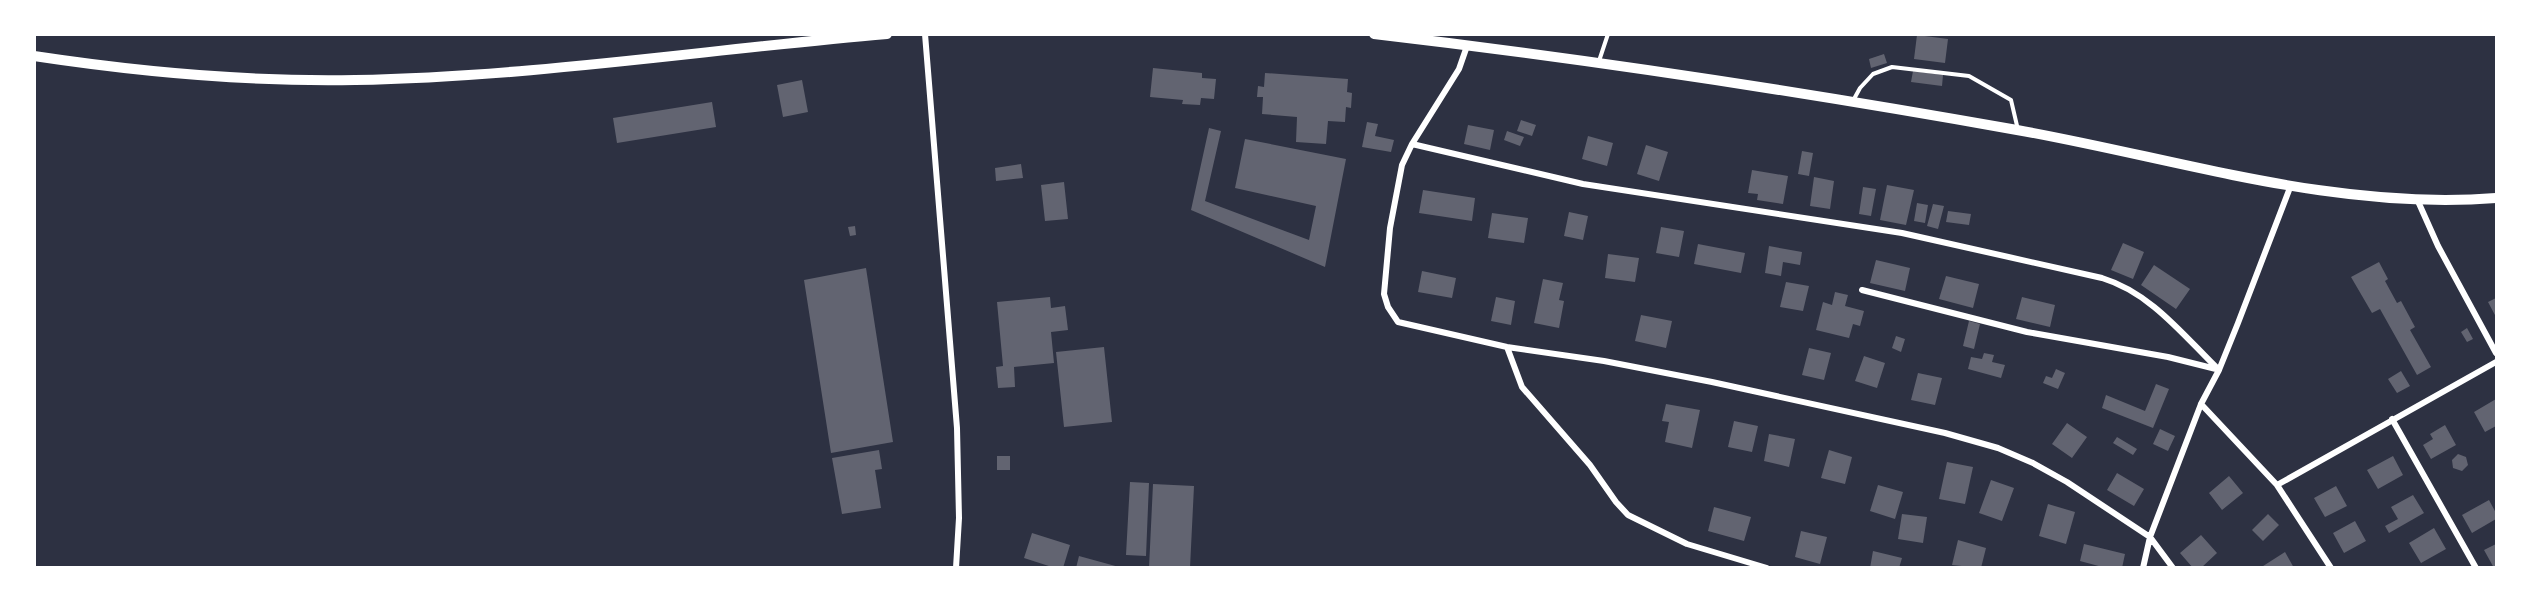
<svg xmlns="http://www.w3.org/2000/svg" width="2531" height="602" viewBox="0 0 2531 602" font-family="'IBM Plex Sans',sans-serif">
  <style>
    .building { fill: #626471 }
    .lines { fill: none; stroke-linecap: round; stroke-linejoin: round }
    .service { stroke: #fff; stroke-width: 4 }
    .minor { stroke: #fff; stroke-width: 6 }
    .secondary { stroke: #fff; stroke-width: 10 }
  </style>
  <rect width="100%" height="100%" fill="#2d3142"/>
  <path class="building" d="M1917,35l31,4 -3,24 -31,-4z
    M1884,54l3,9 -16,5 -2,-9z
    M1153,68l49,5v5l14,1 -2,20 -13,-1 -1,7 -18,-1 1,-4 -33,-3z
    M1913,71l30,4 -1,11 -31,-4z
    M1265,73l83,6 -1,13 5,1 -1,15 -5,-1 -1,15 -17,-1 -2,23 -30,-2 1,-25 -35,-3 1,-17h-6l1,-11 6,1z
    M802,80l6,32 -25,5 -6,-32z
    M712,102l4,25 -99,16 -4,-25z
    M1521,120l15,5 -4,11 -15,-5z
    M1367,122l11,2 -3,12 19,4 -3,12 -29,-5z
    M1468,125l26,5 -4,20 -26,-6z
    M1209,128l12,3 -16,70 104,39 7,-34 -81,-18 10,-49 101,20 -21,108 -134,-57z
    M1507,131l17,6 -4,9 -16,-6z
    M1588,136l25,7 -6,23 -25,-7z
    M1646,145l22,7 -9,29 -22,-7z
    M1802,151l11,2 -4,23 -11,-2z
    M1021,164l2,14 -27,3 -1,-13z
    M1752,170l36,6 -5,28 -26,-4 1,-6 -10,-1z
    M1814,177l20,4 -4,28 -20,-3z
    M1064,182l4,37 -23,2 -4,-36z
    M1887,185l27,5 -8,35 -26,-5z
    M1863,187l13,2 -5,27 -12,-2z
    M1423,190l52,8 -3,23 -53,-8z
    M1917,203l11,2 -3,18 -11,-2z
    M1933,204l11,2 -6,23 -11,-3z
    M1948,211l23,3 -2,11 -23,-3z
    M1569,212l19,4 -5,24 -19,-4z
    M1492,213l36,5 -4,25 -36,-5z
    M855,226l1,9 -6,1 -2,-9z
    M1661,227l23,4 -5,26 -23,-4z
    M2123,243l21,9 -11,27 -22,-9z
    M1698,244l47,9 -4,20 -47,-9z
    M1769,246l33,6 -2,13 -17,-3 -2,14 -16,-3z
    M1608,254l31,4 -4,24 -30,-4z
    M1876,260l34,8 -5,23 -35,-8z
    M2379,262l9,17 -3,2 12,22 4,-2 14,26 -5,3 21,37 -14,8 -37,-66 -8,4 -21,-36z
    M2154,265l36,24 -14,20 -35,-24z
    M866,268l27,174 -62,11 -27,-173z
    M1422,271l34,7 -4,20 -34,-6z
    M1946,276l33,8 -6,24 -34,-9z
    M1543,279l20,4 -4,17 5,1 -5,27 -25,-5z
    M1786,282l23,4 -6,25 -23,-4z
    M1835,292l13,3 -3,11 19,5 -4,15 -7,-2 -4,14 -33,-8 7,-28 9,3z
    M1050,297l1,11 14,-2 3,24 -17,2 3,31 -40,4 1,20 -17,1 -2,-21 7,-1 -6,-64z
    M1496,297l19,4 -4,24 -20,-4z
    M2022,297l33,8 -5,22 -34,-8z
    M2496,298v19l-8,-15z
    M1641,315l31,6 -6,27 -31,-7z
    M1969,321l11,3 -6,25 -11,-3z
    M2467,328l6,11 -6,3 -6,-10z
    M1896,336l9,3 -4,13 -9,-4z
    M1104,347l8,75 -48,5 -8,-75z
    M1809,348l22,5 -7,27 -22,-5z
    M1984,353l10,2 -2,7 13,3 -4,13 -33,-9 3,-12 11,2z
    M1864,356l21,7 -8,25 -22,-7z
    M2056,369l9,4 -7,16 -15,-6 3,-7 6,2z
    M2401,371l9,15 -13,7 -9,-14z
    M1918,373l24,5 -7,27 -24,-5z
    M2156,384l13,5 -16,39 -51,-20 4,-13 39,16z
    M2496,399v27l-11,6 -11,-20z
    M1666,404l34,6 -8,38 -27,-6 4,-20 -7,-1z
    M1734,421l24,5 -6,26 -24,-5z
    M2067,423l20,14 -15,21 -20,-14z
    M2445,425l11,20 -25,14 -8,-14 10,-6 -3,-5z
    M2160,429l15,7 -7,15 -15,-7z
    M1769,434l26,5 -6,28 -25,-6z
    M2117,437l20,12 -4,6 -20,-12z
    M879,450l3,19 -7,1 6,38 -39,6 -10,-56z
    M1829,450l23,7 -7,27 -24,-6z
    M2458,454l8,3 2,8 -6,6 -9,-3 -1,-8z
    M997,456h13v14h-13z
    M2393,456l10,19 -25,14 -11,-19z
    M1947,462l26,5 -8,37 -26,-5z
    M2117,473l27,16 -10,17 -27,-16z
    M2229,476l14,17 -21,17 -13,-17z
    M1991,480l23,8 -12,33 -23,-8z
    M1130,482l19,1 -3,73 -20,-1z
    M1153,484l41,2 -4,82h-41z
    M1878,485l25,7 -8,27 -25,-8z
    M2336,486l11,20 -22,11 -11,-19z
    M2413,495l11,18 -35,20 -4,-7 13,-7 -7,-12z
    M2489,500l7,13v6l-24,14 -10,-18z
    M2048,504l27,8 -9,32 -27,-8z
    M1714,507l37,10 -7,24 -36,-10z
    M1902,514l25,3 -4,26 -25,-4z
    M2268,514l11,11 -16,16 -11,-11z
    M2355,521l11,20 -22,12 -11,-20z
    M2434,528l12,21 -25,14 -12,-20z
    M1801,531l26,6 -7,27 -25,-7z
    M1032,533l38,12 -7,23h-8l-31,-10z
    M2201,535l16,18 -16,15h-8l-13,-15z
    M1958,540l28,8 -5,20 -29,-3z
    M2084,544l41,10 -3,14h-16l-26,-7z
    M2496,544v24h-2l-10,-18z
    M1873,551l29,7 -3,10h-29z
    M2285,552l9,16h-34z
    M1079,556l40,11v1h-43z"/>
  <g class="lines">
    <path class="service" d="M1599,61l9,-27
      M1854,99l6,-11 13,-14 19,-7 77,9 42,24 7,30"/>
    <path class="minor" d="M925,34l32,394 2,90 -3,50
      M1467,46l-8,23 -47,75 -10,21 -12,63 -6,66 4,13 10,15 109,25 97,14 108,21 233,51 53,15 35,15 34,19 83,55 23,31
      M1412,144l171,40 319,49 200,45c49,15 81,57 117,92
      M2417,199l21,47 58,107
      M1862,290l165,42 141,25 48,12
      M1507,347l15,40 68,78 26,37 12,13 59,29 80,24
      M2201,404l76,81 54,83
      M2392,419l84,149
      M2277,485l219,-123
      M2143,568l7,-31 51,-133 18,-34 19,-47 53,-138"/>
    <path class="secondary" d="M1374,34c215,25 430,58 643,96 158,28 317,81 479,68
      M34,56c106,16 214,26 321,24 178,-3 355,-31 532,-46"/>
  </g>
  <rect width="2531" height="602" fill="none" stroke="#ffffff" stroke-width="72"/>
</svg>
